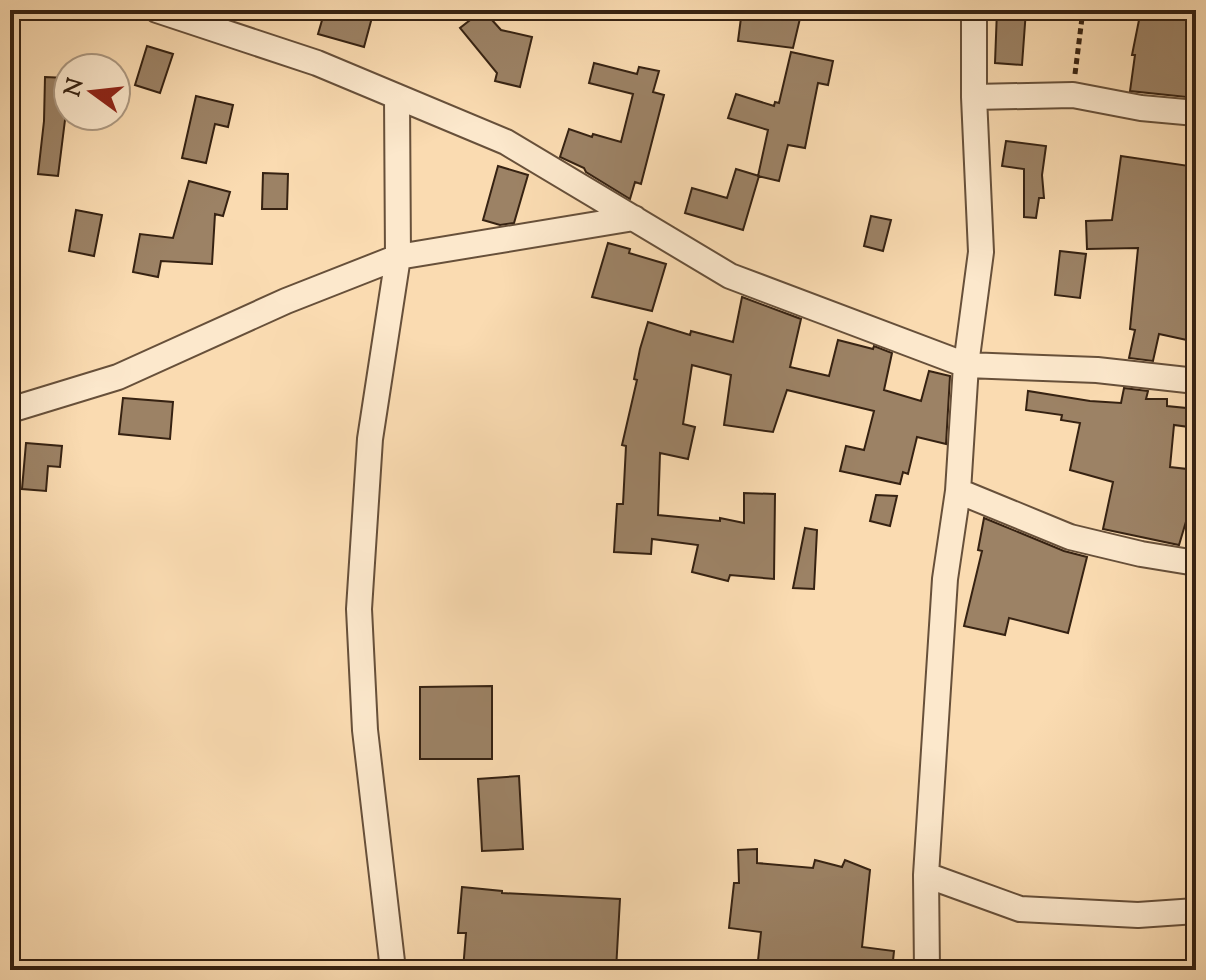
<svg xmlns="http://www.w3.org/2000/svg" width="1206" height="980" viewBox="0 0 1206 980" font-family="'Sorts Mill Goudy',serif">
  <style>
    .building { fill: #9c8265; stroke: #362212; stroke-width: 2 }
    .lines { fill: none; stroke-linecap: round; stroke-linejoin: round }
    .minor-casing { stroke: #67503a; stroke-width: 28 }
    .path { stroke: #362212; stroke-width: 5; stroke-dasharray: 6 4; stroke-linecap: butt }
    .minor { stroke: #fce8cc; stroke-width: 24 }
  </style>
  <rect width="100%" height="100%" fill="#fadbb1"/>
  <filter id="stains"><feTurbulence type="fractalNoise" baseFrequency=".0025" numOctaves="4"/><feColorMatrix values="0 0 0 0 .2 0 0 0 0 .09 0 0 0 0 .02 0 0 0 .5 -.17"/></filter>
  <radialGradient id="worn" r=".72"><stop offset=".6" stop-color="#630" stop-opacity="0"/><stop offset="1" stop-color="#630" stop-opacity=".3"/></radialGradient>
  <path class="building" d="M325,10l24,7 2,-7h23l-10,37 -46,-13z
    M483,10l18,20 31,7 -12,50 -25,-6 2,-8 -37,-45z
    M742,10h60l-9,38 -55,-7z
    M997,10h29l-4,55 -27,-2z
    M1141,10h32l23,5v83l-66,-7 5,-36h-3z
    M147,46l26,8 -13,39 -25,-8z
    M791,52l42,9 -5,24 -10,-2 -13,65 -17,-3 -9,36 -21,-5 10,-46 -40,-12 8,-24 38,12 1,-4 4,1z
    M594,63l43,11 2,-7 20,4 -6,21 11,3 -23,89 -6,-2 -5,17 -44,-27 -2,-4 -24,-11 9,-28 23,8 1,-3 28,8 12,-48 -44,-11z
    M45,77l21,1 -1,42 -7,56 -20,-2 6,-53z
    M196,96l37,9 -5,22 -13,-3 -9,39 -24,-5z
    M1006,141l40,5 -4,29 2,23h-5l-3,20 -12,-1v-48l-22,-3z
    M1121,156l75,11v175l-37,-8 -6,27 -24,-3 6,-28 -5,-1 8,-81 -51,1 -1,-28 26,-1z
    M498,166l30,9 -14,48 -14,2 -17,-5z
    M736,169l23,7 -16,54 -58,-17 7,-25 35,10z
    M263,173l25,1 -1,35h-25z
    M189,181l41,11 -7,24 -8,-2 -3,50 -51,-3 -3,16 -25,-5 7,-38 33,4z
    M76,210l26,5 -8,41 -25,-5z
    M871,216l20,4 -8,31 -19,-5z
    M608,243l22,6 -1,4 37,11 -14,47 -60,-14z
    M1060,251l26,3 -6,44 -25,-3z
    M742,297l59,22 -11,48 39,9 9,-36 35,9 1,-3 18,7 -8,37 37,11 8,-30 21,5 -4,68 -29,-7 -9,37 -5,-2 -3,12 -60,-13 6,-25 18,4 10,-39 -87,-21 -14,42 -49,-7 7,-50 -39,-10 -9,59 12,3 -7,32 -28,-6 -2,62 62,6v-3l24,5v-30l31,1 -1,85 -44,-4 -2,6 -36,-9 6,-27 -46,-6 -1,15 -37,-2 3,-48h6l3,-58 -4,-1 15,-65 -3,-1 6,-30 8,-27 42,13 1,-4 42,11z
    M1124,388l24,3 -2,8h21v7l29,3v19l-22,-3 -4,42 26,3v18l-17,57 -76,-16 10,-47 -43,-12 10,-47 -19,-3 1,-5 -36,-5 2,-19 62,10 31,2z
    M123,398l50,4 -3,37 -51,-5z
    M26,443l36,3 -2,21 -12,-1 -2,25 -24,-2z
    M876,495l21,1 -7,30 -20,-5z
    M984,518l80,33 23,6 -19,76 -59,-15 -4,17 -41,-9 18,-75 -4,-1z
    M805,528l12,2 -3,59 -21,-1z
    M492,686v73h-72v-72z
    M519,776l4,73 -41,2 -4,-72z
    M757,849v14l56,5 2,-8 27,7 3,-7 25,10 -8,77 32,4 -2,19h-135l4,-38 -32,-4 5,-45h5l-1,-33z
    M462,887l40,4v2l118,6 -4,71 -114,-3 -1,3h-38l3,-37h-8z"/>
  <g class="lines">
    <defs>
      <path id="minor" d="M157,10l160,53 189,79 224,134 236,89 131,5 99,11
        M974,97l99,-2 68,13 55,5
        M10,410l108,-33 168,-76 112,-44 236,-39
        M958,491l112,46 71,17 55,9
        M926,875l94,34 118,6 58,-4
        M393,970l-28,-240 -6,-121 11,-170 28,-182 -1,-160
        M927,970l-1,-95 19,-296 13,-88 8,-126 15,-113 -7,-155v-87"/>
    </defs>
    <use href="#minor" class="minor-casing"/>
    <path class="path" d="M1075,74l8,-64"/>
    <use href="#minor" class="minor"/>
  </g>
  <rect width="1206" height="980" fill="none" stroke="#fadbb1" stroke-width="40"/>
  <rect x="12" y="12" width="1182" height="956" fill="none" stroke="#362212" stroke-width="4"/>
  <rect x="20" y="20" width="1166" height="940" fill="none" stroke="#362212" stroke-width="2"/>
  <g transform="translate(92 92) rotate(285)"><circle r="38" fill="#fce8cc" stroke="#ad9982" stroke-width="2"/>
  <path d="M0-6L14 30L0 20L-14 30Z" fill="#8f2418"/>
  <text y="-12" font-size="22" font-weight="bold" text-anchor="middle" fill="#362212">N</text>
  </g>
  <rect width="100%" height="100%" filter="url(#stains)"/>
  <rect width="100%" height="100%" fill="url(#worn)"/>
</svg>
